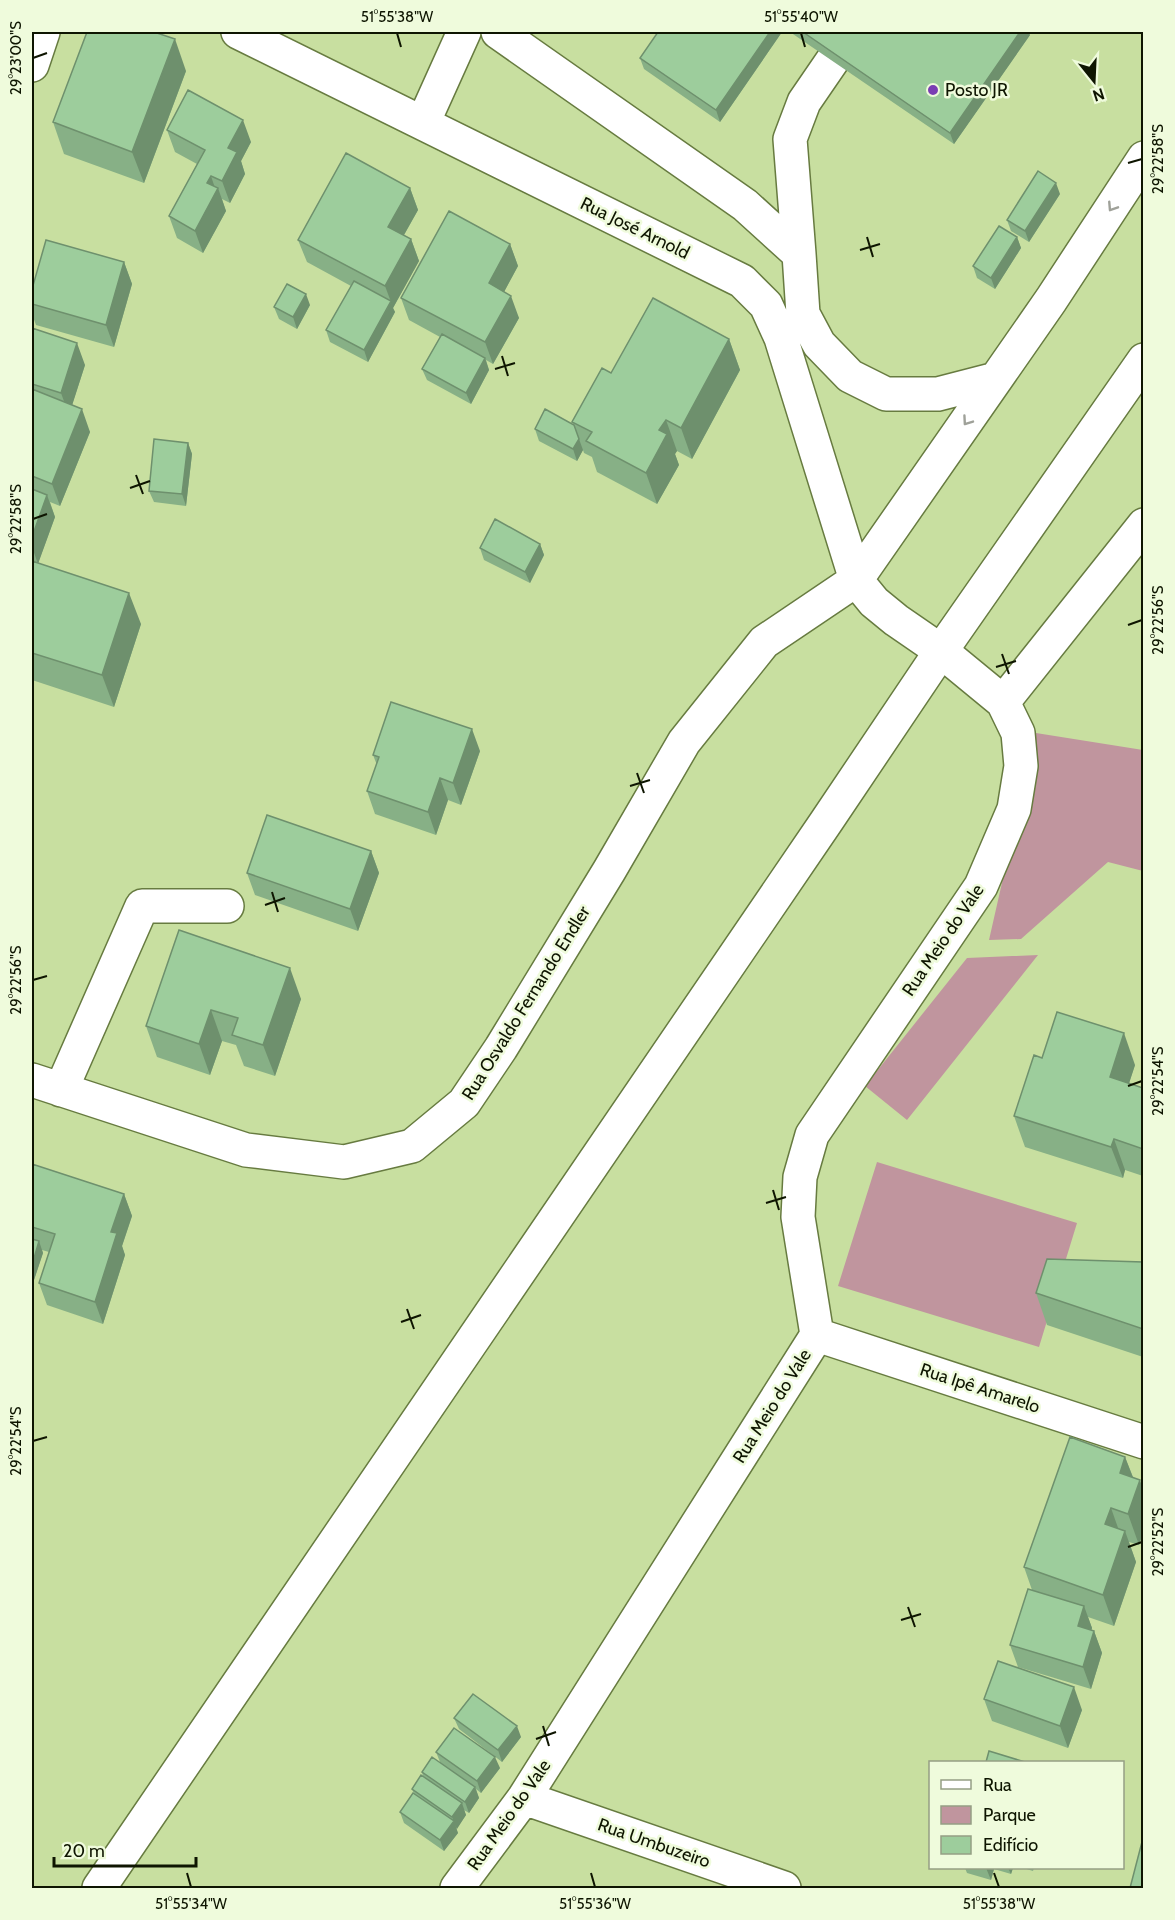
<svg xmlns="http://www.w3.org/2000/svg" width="1175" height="1920" viewBox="0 0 1175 1920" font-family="Cabin,sans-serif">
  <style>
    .green { fill: #c0959e }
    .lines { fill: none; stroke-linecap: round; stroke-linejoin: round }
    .minor-casing { stroke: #677b40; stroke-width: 36 }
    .major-casing { stroke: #677b40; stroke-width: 36 }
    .minor { stroke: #fff; stroke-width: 33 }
    .major { stroke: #fff; stroke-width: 33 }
    .wall { fill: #87b086 }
    .shaded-wall { fill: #6e906d }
    .building { fill: #9dcd9c; stroke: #6e906d; stroke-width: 1.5 }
    .oneway { stroke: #9fa199 }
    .ticks { fill: none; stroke: #0e1501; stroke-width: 2 }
    .poi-dot { fill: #7a3eb3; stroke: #effbdc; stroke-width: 2 }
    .labels { text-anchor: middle; stroke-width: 5; stroke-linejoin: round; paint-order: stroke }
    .poi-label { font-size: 18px; fill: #0e1501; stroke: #effbdc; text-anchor: start }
    .street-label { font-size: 18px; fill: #0e1501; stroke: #effbdc }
    .neatline { fill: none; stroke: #0e1501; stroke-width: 2 }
    .ticks-label { font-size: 15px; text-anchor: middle; fill: #0e1501 }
  </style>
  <rect width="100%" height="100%" fill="#c8dfa0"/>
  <path class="green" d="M1036,733l107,17v121l-35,-9 -87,77 -32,1z
    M1038,955l-131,165 -42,-34 102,-128z
    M877,1162l200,61 -38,124 -201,-61z"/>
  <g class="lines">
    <defs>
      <path id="minor" d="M238,32l504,249 24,24 15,33 75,242 18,22 22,18 45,31 62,51 15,31 3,33 -7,43 -33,77 -169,249 -12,42 -2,40 19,118 -293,463 -67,90
        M498,32l247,173 54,49 4,60 16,30 31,32 36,18h52l58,-15
        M32,65l11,-33
        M423,123l41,-91
        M799,254l-9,-115 14,-37 48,-70
        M1003,702l141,-177
        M32,1080l214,70 98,12 68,-16 52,-43 37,-55 108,-177 75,-129 80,-100 92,-62 195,-280 93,-142
        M61,1090l81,-184h85
        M817,1335l327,107
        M524,1798l260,90"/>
      <path id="major" d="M99,1888l727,-1066 115,-171 203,-291"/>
    </defs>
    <use href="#minor" class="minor-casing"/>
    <use href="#major" class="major-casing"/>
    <use href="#minor" class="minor"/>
    <use href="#major" class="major"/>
  </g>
  <path class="wall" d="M782,32l-62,90 -76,-53 -4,-11z
    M790,32h238l2,3 -76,109z
    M186,71l-42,112 -80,-29 -11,-32z
    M167,130l84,12 -10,19 4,13 -15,29 -8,-4 4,12 -23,42 -26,-15 -8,-22 28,-52 -22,-12z
    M410,188l8,22 -14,25 7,4 8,22 -26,47 2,4 -27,50 -38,-20 -4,-12 25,-44 -44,-24 -9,-22z
    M1060,194l-31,48 -18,-11 -4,-11z
    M1017,237l4,11 -26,41 -18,-11 -4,-12z
    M510,244l8,22 -14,26 15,26 -26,46 -7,-4 3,10 -18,34 -44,-24 -5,-11 18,-32 -31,-17 -8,-22z
    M124,262l8,22 -18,63 -78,-22 -4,-11v-25z
    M310,305l-13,24 -18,-10 -5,-12z
    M32,328l53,37 -13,40 18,27 -30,74 -10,-4 5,15 -17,46 103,61 -27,83 -82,-27z
    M729,339l11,31 -48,89 -15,-8 -2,3 4,11 -22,39 -60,-32 -5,-15 -8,-4 -1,-3 -6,11 -38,-20 -4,-12 39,-4 -2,-3 39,-49z
    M188,443l4,11 -6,52 -32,-4 -5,-11z
    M540,544l4,11 -14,28 -46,-23 -4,-12z
    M480,751l-19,54 -13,-5 -12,35 -61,-21 -8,-23 10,-26 -4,-10z
    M371,851l8,22 -21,58 -103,-36 -8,-22z
    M179,930l122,69 -26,77 -31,-10 -8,-21 -14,-4 -12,34 -53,-18 -11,-31z
    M1042,1058l93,7 -6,18 14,5v88l-18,-6 -2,8 -98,-31 -11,-31z
    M32,1164l92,30 8,22 -10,30 3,9 -22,69 -56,-19 -8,-22 10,-31 -7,-2 1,3 -9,27h-2z
    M1143,1262v95l-96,-32 -11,-32z
    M1125,1457l8,20 6,68 -10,-3 7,20 -22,64 -26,-9 4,11 -1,2 3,1 8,22 -11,36 -73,-22 -8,-22 22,-55 -8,-23z
    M984,1699l98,11 -14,38 -76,-27z
    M454,1718l67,19 -19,25 -43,-33z
    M436,1752l64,16 -19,25 -5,-4 3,9 -10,15 -5,-3 2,5 -10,14 2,4 -14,18 -40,-28 -4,-11 14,-18 -2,-5 11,-12 -1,-5 18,-10z
    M965,1868h48l-2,6 -17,-5 -3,11 -24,-7z
    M1023,1868h11l-1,3z"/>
  <path class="shaded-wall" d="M770,32h12l-62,90 -4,-12z
    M1020,32h8l2,3 -76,109 -4,-11z
    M175,39l11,32 -42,112 -12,-31z
    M243,120l8,22 -10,19 4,13 -15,29 -8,-22 6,-33z
    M211,176l5,15 2,-3 8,23 -23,42 -8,-22 12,-48z
    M1056,183l4,11 -31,48 -4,-11z
    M410,188l8,22 -22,39 -8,-22z
    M1017,237l4,11 -26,41 -4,-11z
    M411,239l8,22 -26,47 2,4 -27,50 -4,-12 27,-48 -6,-16z
    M510,244l8,22 -21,39 -8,-22z
    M124,262l8,22 -18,63 -8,-22z
    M306,294l4,11 -13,24 -4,-12z
    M511,296l8,22 -26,46 -8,-22z
    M729,339l11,31 -48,89 -11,-31z
    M77,343l8,22 -16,50 -8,-22z
    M485,358l4,12 -18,34 -5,-11z
    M82,409l8,23 -30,74 -8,-22z
    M666,420l11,31 -2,3 4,11 -22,39 -11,-31 13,-43z
    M579,439l4,11 -6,11 -4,-12z
    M188,443l4,11 -6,52 -4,-12z
    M47,495l8,22 -17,47 -6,-17v-10z
    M540,544l4,11 -14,28 -5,-11z
    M129,593l12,31 -27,83 -12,-32z
    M472,729l8,22 -19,54 -8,-22z
    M440,778l8,22 -12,35 -8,-23z
    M371,851l8,22 -21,58 -8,-22z
    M290,968l11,31 -26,77 -12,-31z
    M211,1010l11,31 -12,34 -11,-31z
    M1124,1033l11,32 -14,43 -11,-31z
    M1114,1139l11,31 -2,8 -12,-31z
    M124,1194l8,22 -10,30 3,9 -22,69 -8,-22 16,-70z
    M39,1241l4,12 -9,27 -2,-7v-8z
    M1125,1457l12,31 -17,-15z
    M1140,1480l3,9v45l-4,11 -11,-31z
    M1111,1508l11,31 3,-8 11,31 -22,64 -11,-31 2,-71z
    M1084,1606l8,22 -6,20 -8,-22z
    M1094,1631l8,22 -11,36 -8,-22z
    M1074,1687l8,23 -14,38 -8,-22z
    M517,1726l4,11 -19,25 -4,-12z
    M495,1757l5,11 -19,25 -4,-12z
    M475,1787l4,11 -10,15 -4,-11z
    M462,1803l4,12 -9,14 -5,-12z
    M454,1821l4,12 -14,18 -4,-11z
    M986,1868h7l1,1 -3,11z
    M1008,1868h5l-2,6z"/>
  <path class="building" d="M87,32h67l21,7 -43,113 -79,-30z
    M658,32h112l-54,78 -76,-52z
    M803,32h217l-70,101z
    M188,90l55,30 -15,28 9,4 -15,29 -11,-5 -4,7 11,5 -23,43 -26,-15 36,-66 -38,-20z
    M346,153l64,35 -22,39 23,12 -26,47 -87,-46z
    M1038,171l18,12 -31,48 -18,-11z
    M449,211l61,33 -21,39 22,13 -26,46 -84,-44z
    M999,226l18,11 -26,41 -18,-12z
    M46,240l78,22 -18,63 -74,-21v-15z
    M354,281l37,20 -27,49 -38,-20z
    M287,284l19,10 -13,23 -19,-10z
    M653,298l76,41 -48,89 -15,-8 -7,10 8,4 -21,39 -60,-32 6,-9 -20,-10 30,-54 9,5z
    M32,328l45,15 -16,50 -29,-9z
    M442,334l43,24 -19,35 -44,-24z
    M32,389l50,20 -30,75 -20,-8z
    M545,409l29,16 5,14 -6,10 -38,-20z
    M154,439l34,4 -6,51 -33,-3z
    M32,489l15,6 -15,42z
    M495,519l45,25 -15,28 -45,-24z
    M32,561l97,32 -27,82 -70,-22z
    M391,702l81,27 -19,54 -13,-5 -12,34 -61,-21 12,-34 -6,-2z
    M267,815l104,36 -21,58 -103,-36z
    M179,930l111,38 -27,77 -31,-10 6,-17 -27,-8 -12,34 -53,-18z
    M1057,1012l67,21 -14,44 33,11v61l-29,-10 -3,8 -97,-31 20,-61 8,3z
    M32,1164l92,30 -13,38 6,1 -22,69 -56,-19 16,-49 -23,-7z
    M32,1239l7,2 -7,24z
    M1047,1259l96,3v67l-107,-36z
    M1070,1437l55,20 -5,16 20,7 -12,34 -17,-6 -6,16 20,7 -22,64 -79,-28z
    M1028,1589l56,17 -6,20 16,5 -11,36 -73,-22z
    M998,1661l76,26 -14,39 -76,-27z
    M473,1694l44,32 -19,24 -44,-32z
    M454,1728l41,29 -18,24 -41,-29z
    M989,1751l36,11h-39z
    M432,1757l43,30 -10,15 -43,-30z
    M421,1775l41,28 -10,14 -40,-28z
    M413,1793l41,28 -14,19 -40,-28z
    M1143,1838v50h-13z"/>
  <defs><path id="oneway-chevron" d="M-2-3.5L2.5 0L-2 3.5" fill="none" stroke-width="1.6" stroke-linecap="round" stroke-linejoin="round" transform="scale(1.5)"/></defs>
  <g class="oneway">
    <use href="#oneway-chevron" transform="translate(1112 207) rotate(123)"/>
    <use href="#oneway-chevron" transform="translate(967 421) rotate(125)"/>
  </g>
  <path class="ticks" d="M397,33l4,14M801,33l4,14M33,58l14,-5M1128,163l14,-4M867,237l6,20M860,250l20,-6M502,356l6,20M495,369l20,-6M136,475l7,19M130,488l20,-7M33,519l14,-5M1128,625l14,-5M1002,654l7,20M996,667l20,-6M637,773l7,20M630,786l20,-6M272,892l6,20M265,905l20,-7M33,980l14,-4M1128,1086l14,-5M773,1190l6,20M766,1203l20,-6M407,1309l7,20M401,1322l20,-7M33,1441l14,-4M1128,1547l14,-5M908,1607l7,20M901,1620l20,-6M543,1726l6,20M536,1739l20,-7M187,1873l4,14M591,1873l4,14M994,1873l5,14"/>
  <circle class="poi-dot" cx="933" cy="90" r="6"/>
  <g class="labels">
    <g class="poi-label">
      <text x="945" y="96">Posto JR</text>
    </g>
    <g class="street-label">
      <text transform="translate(635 228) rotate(26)" y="6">Rua José Arnold</text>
      <text transform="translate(943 940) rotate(-56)" y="6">Rua Meio do Vale</text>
      <text transform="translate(526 1003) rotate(-58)" y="6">Rua Osvaldo Fernando Endler</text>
      <text transform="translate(980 1388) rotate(18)" y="6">Rua Ipê Amarelo</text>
      <text transform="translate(772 1406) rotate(-58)" y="6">Rua Meio do Vale</text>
      <text transform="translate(509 1815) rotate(-55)" y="6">Rua Meio do Vale</text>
      <text transform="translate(654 1843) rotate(19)" y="6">Rua Umbuzeiro</text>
    </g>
  </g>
  <rect width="1175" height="1920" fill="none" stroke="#effbdc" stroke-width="66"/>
  <rect x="929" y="1761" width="195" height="108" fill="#effbdc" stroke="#959f84" stroke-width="1.5"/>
  <rect x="941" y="1780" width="30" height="9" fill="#ffffff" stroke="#959f84" stroke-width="1.5"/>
  <text x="983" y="1791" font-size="18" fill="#0e1501">Rua</text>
  <rect x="941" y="1806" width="30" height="18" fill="#c0959e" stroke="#959f84" stroke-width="1.5"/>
  <text x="983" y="1821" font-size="18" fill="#0e1501">Parque</text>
  <rect x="941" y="1836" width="30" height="18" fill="#9dcd9c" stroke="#959f84" stroke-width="1.5"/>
  <text x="983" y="1851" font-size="18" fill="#0e1501">Edifício</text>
  <g transform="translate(1094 81) rotate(162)" stroke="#effbdc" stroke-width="4.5" paint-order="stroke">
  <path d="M0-4.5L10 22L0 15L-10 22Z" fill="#0e1501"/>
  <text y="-9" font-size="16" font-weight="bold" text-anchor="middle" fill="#0e1501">N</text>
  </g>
  <path d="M54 1857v9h142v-9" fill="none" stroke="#0e1501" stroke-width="3"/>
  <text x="63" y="1857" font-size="18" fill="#0e1501" stroke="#effbdc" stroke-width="4.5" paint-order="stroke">20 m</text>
  <rect x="33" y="33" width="1109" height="1854" class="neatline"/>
  <g class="ticks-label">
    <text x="397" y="22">51°55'38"W</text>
    <text x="801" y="22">51°55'40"W</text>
    <text transform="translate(16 58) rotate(-90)" y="5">29°23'00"S</text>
    <text transform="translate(1158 159) rotate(-90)" y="5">29°22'58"S</text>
    <text transform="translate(16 519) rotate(-90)" y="5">29°22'58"S</text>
    <text transform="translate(1158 620) rotate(-90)" y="5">29°22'56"S</text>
    <text transform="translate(16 980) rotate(-90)" y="5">29°22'56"S</text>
    <text transform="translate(1158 1081) rotate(-90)" y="5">29°22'54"S</text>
    <text transform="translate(16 1441) rotate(-90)" y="5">29°22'54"S</text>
    <text transform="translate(1158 1542) rotate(-90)" y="5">29°22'52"S</text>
    <text x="191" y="1909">51°55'34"W</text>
    <text x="595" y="1909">51°55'36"W</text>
    <text x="999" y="1909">51°55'38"W</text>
  </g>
</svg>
